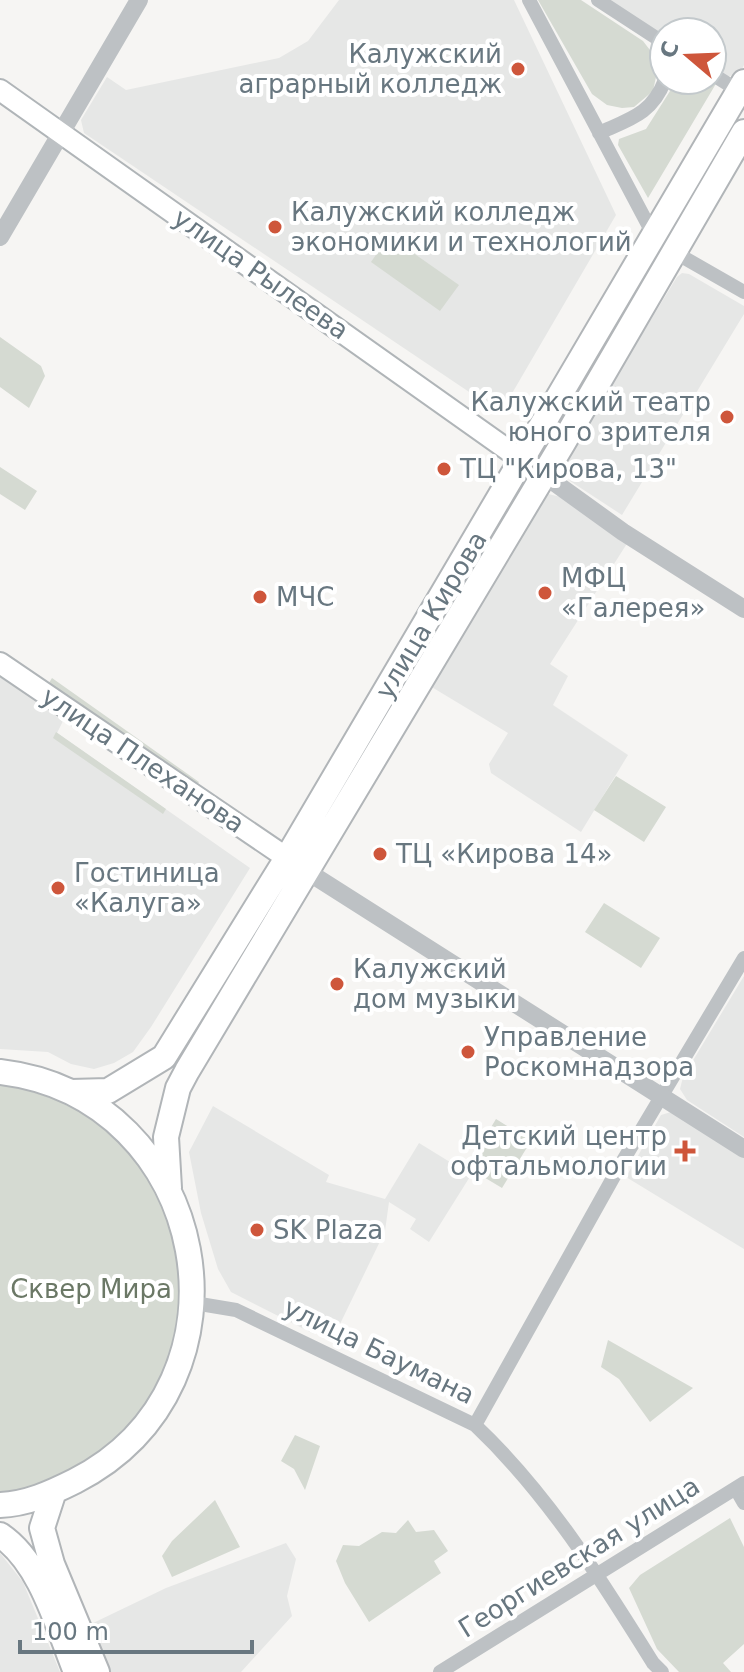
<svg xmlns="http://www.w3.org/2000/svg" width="744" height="1672" viewBox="0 0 744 1672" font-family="'DejaVu Sans',sans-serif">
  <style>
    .built { fill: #e6e7e6 }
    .green { fill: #d5dad2 }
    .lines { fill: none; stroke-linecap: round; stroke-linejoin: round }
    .secondary-casing { stroke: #b0b5b8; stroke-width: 24 }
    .primary-casing { stroke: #b1b5b8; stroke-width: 28 }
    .minor { stroke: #bdc1c4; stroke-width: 14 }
    .tertiary { stroke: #bdc1c4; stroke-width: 18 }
    .secondary { stroke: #fff; stroke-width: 20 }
    .primary { stroke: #fff; stroke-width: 24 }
    .poi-dot { fill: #ce563b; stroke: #fff; stroke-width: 3 }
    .labels { text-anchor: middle; stroke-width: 8; stroke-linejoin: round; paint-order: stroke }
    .poi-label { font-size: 26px; fill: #687780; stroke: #fff; text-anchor: start }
    .street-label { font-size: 26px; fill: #687780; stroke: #fff }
    .park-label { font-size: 26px; fill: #6b7866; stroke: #fff }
  </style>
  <rect width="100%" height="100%" fill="#f6f5f3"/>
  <path class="built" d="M339,0h175l102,215 -112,192 -11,1 -409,-275 -3,-13 26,-43 19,13 153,-32 29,-17z
    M608,0h136v65l-3,6 -13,6 -16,-10v-35h-48v4z
    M682,273l7,1 55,32v8l-122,201 -52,-34 -6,-12 3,-12 110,-180z
    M548,494l13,3 67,45 -78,122 18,12 -15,29 75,50 -47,77 -90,-59 -2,-9 19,-31 -78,-47 111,-187z
    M0,677l63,44 -6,12 193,135 -99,159 -18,25 -19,11 -20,6 -23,-5 -23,-12 -48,-3z
    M744,976v161l-57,-37 -7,-11 3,-12z
    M213,1106l116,69 -3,7 59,17 34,-56 52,32 -42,67 -19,-13 6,-10 -27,-17 -4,29 -45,93 -26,10 -83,-42 -13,-23 -17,-56 -12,-61z
    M671,1112l73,46v91l-118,-72 35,-62z
    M286,1543l10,16 -9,37 5,20 -51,56h-131l-21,-47 77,-37z
    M0,1553l23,29 37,90h-60z"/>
  <path class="green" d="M538,0h43l62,41 10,13 4,18 -4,19 -19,16 -12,1 -15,-3 -15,-11z
    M677,80h35l5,2 -69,116 -30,-53 1,-6 27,-10z
    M389,236l70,49 -19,26 -69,-49z
    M0,337l41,29 4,10 -16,32 -29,-21z
    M0,467l37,24 -12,19 -25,-16z
    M52,678l147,104 -4,7 -148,-103z
    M56,732l110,77 -3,5 -110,-76z
    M616,776l50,31 -22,35 -50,-32z
    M604,903l56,35 -19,30 -56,-36z
    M0,1081l81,27 35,26 48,66 19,80 -2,41 -10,39 -18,37 -24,32 -64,48 -65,20z
    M496,1119l35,22 -29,47 -35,-21z
    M608,1340l85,48 -43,34 -31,-43 -18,-12z
    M295,1435l25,11 -15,44 -11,-21 -13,-8z
    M215,1500l25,47 -68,30 -10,-21 10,-15z
    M730,1518l14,29v97l-21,19 8,9h-52l-22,-23 -28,-61 11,-13z
    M408,1520l8,12 18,-2 14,21 -14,10 7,12 -72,49 -24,-39 -9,-22 7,-16 16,1 23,-14 14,1z"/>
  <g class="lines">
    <defs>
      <path id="secondary" d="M0,90l522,370
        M0,663l287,195"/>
      <path id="primary" d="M0,1072c211,25 265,312 75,409 -24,12 -48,23 -75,24
        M71,1092l37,-1 56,-34 123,-199 457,-776
        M169,1188l-3,-51 12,-49 9,-17 376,-628 181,-311
        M54,1491l-12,37 10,36 45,108
        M0,1535c41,27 58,93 76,137"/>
    </defs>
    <use href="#secondary" class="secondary-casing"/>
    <use href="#primary" class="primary-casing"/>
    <path class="minor" d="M529,0l125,236
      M598,0l66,43
      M712,74l27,17
      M599,133c31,-14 53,-19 66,-53
      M674,252l70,40
      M194,1303l42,7 239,115c73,69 125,153 178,238l9,9
      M475,1425l143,-256 126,-211
      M736,1489l8,14
      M440,1672l304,-189"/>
    <path class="tertiary" d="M0,237l139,-237
      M544,475l79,57 121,77
      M308,872l436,277"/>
    <use href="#secondary" class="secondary"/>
    <use href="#primary" class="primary"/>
  </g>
  <g class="poi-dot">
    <circle cx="518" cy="69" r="8"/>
    <circle cx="275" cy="227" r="8"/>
    <circle cx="727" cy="417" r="8"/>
    <circle cx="444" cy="469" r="8"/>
    <circle cx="545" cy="593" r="8"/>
    <circle cx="260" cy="597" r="8"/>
    <circle cx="380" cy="854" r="8"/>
    <circle cx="58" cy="888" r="8"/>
    <circle cx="337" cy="984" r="8"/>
    <circle cx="468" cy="1052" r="8"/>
    <path d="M681 1139h8v8h8v8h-8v8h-8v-8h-8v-8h8z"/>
    <circle cx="257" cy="1230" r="8"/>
  </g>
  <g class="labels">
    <g class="poi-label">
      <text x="502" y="63" text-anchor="end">Калужский<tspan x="502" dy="30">аграрный колледж</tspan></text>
      <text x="291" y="221">Калужский колледж<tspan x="291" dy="30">экономики и технологий</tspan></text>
      <text x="711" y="411" text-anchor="end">Калужский театр<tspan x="711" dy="30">юного зрителя</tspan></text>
      <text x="460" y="478">ТЦ "Кирова, 13"</text>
      <text x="561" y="587">МФЦ<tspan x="561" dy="30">«Галерея»</tspan></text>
      <text x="276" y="606">МЧС</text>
      <text x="396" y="863">ТЦ «Кирова 14»</text>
      <text x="74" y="882">Гостиница<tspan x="74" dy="30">«Калуга»</tspan></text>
      <text x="353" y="978">Калужский<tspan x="353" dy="30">дом музыки</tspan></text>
      <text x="484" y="1046">Управление<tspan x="484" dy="30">Роскомнадзора</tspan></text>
      <text x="667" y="1145" text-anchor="end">Детский центр<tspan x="667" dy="30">офтальмологии</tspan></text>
      <text x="273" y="1239">SK Plaza</text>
    </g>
    <g class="street-label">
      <text transform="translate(261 274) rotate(35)" y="9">улица Рылеева</text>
      <text transform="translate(431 615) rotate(-59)" y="9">улица Кирова</text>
      <text transform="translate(143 760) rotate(34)" y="9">улица Плеханова</text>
      <text transform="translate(379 1351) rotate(26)" y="9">улица Баумана</text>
      <text transform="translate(579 1557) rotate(-32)" y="9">Георгиевская улица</text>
    </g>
    <g class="park-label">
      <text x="91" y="1298">Сквер Мира</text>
    </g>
  </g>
  <g transform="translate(688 56) rotate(289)"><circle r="38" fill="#ffffff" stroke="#c3c9cc" stroke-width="2"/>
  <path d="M0-6L14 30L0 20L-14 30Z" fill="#ce563b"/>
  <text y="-12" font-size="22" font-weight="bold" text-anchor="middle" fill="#687780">С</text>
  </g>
  <path d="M20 1640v12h232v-12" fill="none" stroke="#687780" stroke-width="4"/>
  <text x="32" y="1640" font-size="24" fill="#687780" stroke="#ffffff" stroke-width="6" paint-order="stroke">100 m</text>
</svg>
